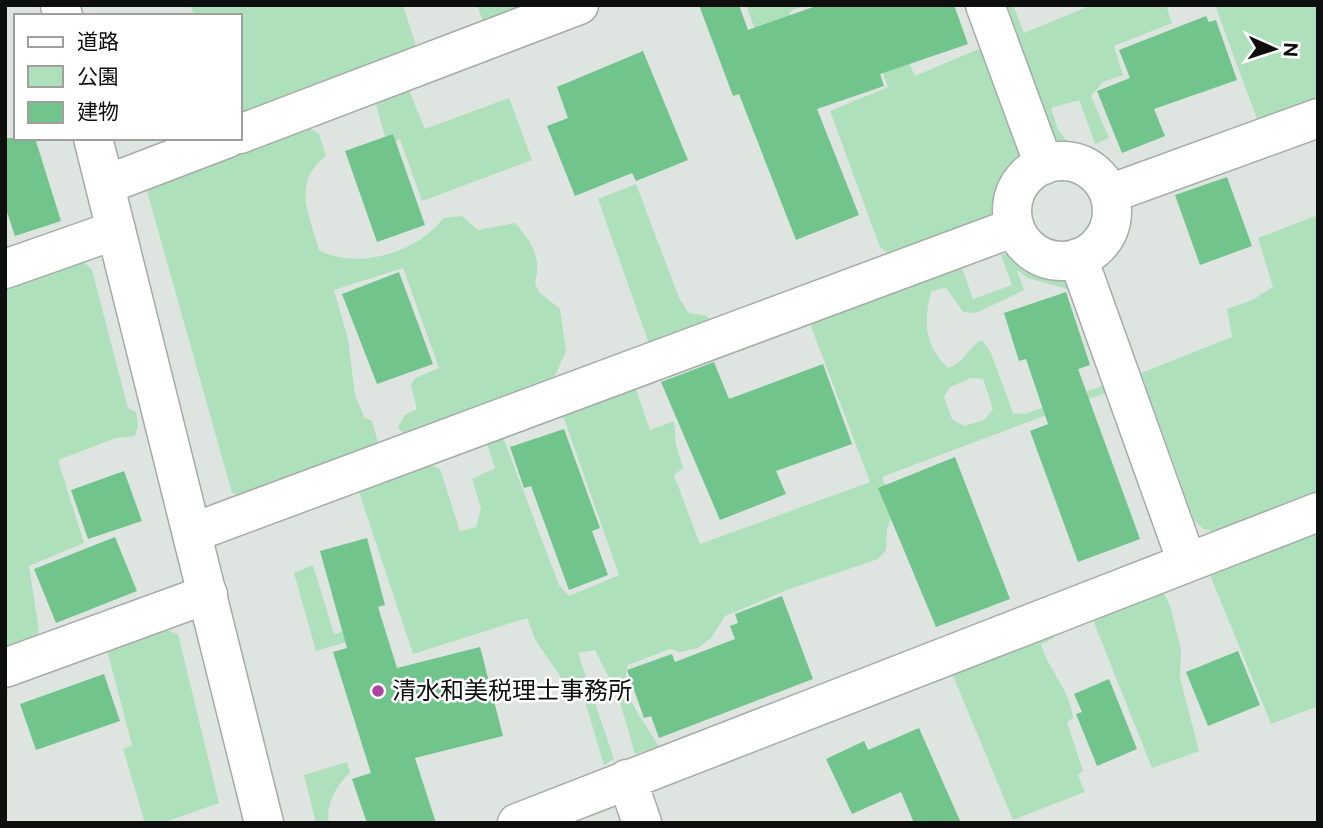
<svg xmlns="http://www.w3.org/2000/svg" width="1323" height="828" viewBox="0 0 1323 828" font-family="'Public Sans','Noto Sans JP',sans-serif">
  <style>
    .green { fill: #aee1bb; fill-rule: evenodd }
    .building { fill: #71c48b }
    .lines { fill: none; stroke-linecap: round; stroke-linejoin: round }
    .minor-casing { stroke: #a5aca7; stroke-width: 41 }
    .tertiary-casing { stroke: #a5aca7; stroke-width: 41 }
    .minor { stroke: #fff; stroke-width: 38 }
    .tertiary { stroke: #fff; stroke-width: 38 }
    .poi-dot { fill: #af42a2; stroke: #fff; stroke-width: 2.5 }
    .labels { text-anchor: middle; stroke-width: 5; stroke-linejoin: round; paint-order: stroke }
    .poi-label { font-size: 24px; fill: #0c0f0d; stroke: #fff; text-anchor: start }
  </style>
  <rect width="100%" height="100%" fill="#dee5e0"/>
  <path class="green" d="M191,5h212l14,44 -177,72v-105h-46z
    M477,5h68l-60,22z
    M746,5h61l-15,5 -8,13 -11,55z
    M859,5l49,55 7,16 73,-31 37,107 -2,14 -33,51 -100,38 -10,-8 -50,-136 58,-24z
    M1004,5h9l11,28 68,-28h74l6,18 -58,23 9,29 -20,7 -12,14 18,42 -14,6 -16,-44 -28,8 7,22 9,11 11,1 2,11 -18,-5 -10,-8z
    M1215,5h103v94l-61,20z
    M408,88l17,41 84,-31 23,62 -110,41 -22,-62 -5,2 -2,-7 -8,3 -10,-36z
    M305,125l14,9 7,22c-35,27 -17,57 -7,94 37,21 101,2 124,-32l19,-2 16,14 37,-7c17,19 27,35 20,60l4,9 21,17 6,42 -11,25 -149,62 -8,-11 7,-12 12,-6 -6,-23 4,-8 24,-10 -36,-100 -69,22 14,49 7,56 9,22 8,4 7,25 -135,50 -12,-3 -85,-302 6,-12z
    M636,184l43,114 10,15 18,3 5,6 -63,22 -51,-145z
    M1318,215v279l-100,38 -15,-3 -9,-9 -53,-147 91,-36 -5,-28 25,-9 21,-13 -15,-49z
    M1010,253l41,20 25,4 40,112 -234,88 12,32 -7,21 -1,20 -8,9 -91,31 -62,26 -14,22 -13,10 -18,4 -10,-3 -42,16c-10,30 18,57 31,82l-24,7 -21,-73 -6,-5 -13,-26 -17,3 36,106 -10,6 -22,-74 -15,-5 -31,-45 -9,-23 -114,36 -55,-165 68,-27 14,7 20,62 16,-4 5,-19 -9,-29 23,-11 -9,-27 17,-4 56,148 10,11 50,-21 -58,-165 73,-26 16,46 24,-9 2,24 7,23 -9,7 26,69 170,-62 -61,-161 152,-56 12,34 39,-14 -11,-30zM1017,270l11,8 43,12 34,95 -80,29 -12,-1 -22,-60 -9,-13c-16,8 -15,21 -34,28 -25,-25 -24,-45 -17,-77l15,-3 17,24 13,1 48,-23zM971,378l12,1 10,30 -9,11 -20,6 -12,-7 -8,-22 6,-10z
    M75,260l9,2 8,8 36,138 8,4 2,13 -3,11 -19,2 -58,22 26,83 -55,23 10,64 -7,21 -27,9v-375z
    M1318,532v174l-47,18 -61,-149z
    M313,565l21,69 15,-4 4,10 -37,11 -22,-78z
    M1160,585l10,21 11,44 -1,28 19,73 -47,17 -61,-153z
    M1052,626l2,12 -13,6c7,26 30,47 32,74l-6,4 16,49 -5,4 7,17 -72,28 -64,-154z
    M164,629l14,5 41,169 -57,20h-17l-22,-74 9,-4 -25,-95z
    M347,762l3,11c-13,12 -25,30 -21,50h-13l-12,-48z"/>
  <path class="building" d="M699,5h40l9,25 71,-25h135l14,39 -88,30 4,12 -67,23 42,106 -63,25 -57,-146 -6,2z
    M1206,16l3,6 7,-2 21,60 -83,29 11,27 -43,17 -25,-62 33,-13 -11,-28z
    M643,51l45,109 -52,21 -4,-8 -57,23 -28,-70 21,-8 -11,-31z
    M393,134l32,91 -48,17 -32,-91z
    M5,138h30l26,83 -46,15 -10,-30z
    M1227,177l25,69 -52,19 -25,-70z
    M399,272l34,92 -56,20 -35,-90z
    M1066,292l24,73 -12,4 62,170 -62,23 -48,-131 18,-7 -22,-65 -7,2 -15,-48z
    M714,362l15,37 94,-35 29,80 -76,27 10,23 -66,26 -59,-138z
    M564,429l36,99 -8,3 16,44 -39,15 -38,-104 -7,2 -14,-41z
    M955,457l55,142 -74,28 -58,-139z
    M124,471l18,50 -54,18 -17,-49z
    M115,537l22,54 -81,32 -22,-54z
    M367,538l18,67 -7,2 19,61 83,-21 23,89 -88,22 21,65h-69l-15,-44 19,-6 -38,-121 14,-4 -27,-97z
    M782,596l31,83 -154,59 -8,-22 -7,2 -17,-48 45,-16 3,8 60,-23 -5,-13 8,-3 -3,-9z
    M1238,651l22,54 -52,21 -22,-54z
    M104,674l16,47 -84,29 -16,-46z
    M1109,679l28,70 -40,17 -21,-52 6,-2 -8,-18z
    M919,728l42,95h-47l-13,-31 -49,22 -26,-55 38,-18 4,9z"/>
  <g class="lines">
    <defs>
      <path id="minor" d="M985,5l59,160
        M240,134l339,-129
        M1012 211a50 50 0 1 1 100 0a50 50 0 1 1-100 0Z
        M105,185l123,-47
        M1109,194l209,-76
        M1078,258l109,304
        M5,269l111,-39
        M192,533l823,-306
        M5,668l203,-74
        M627,779l15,44
        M517,823l801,-311"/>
      <path id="tertiary" d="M60,5l3,11
        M93,138l171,685"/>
    </defs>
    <use href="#minor" class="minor-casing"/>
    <use href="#tertiary" class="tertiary-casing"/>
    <use href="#minor" class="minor"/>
    <use href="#tertiary" class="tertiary"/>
  </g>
  <circle class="poi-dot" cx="378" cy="691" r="7"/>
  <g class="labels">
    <g class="poi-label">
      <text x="392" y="699">清水和美税理士事務所</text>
    </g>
  </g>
  <rect width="1323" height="828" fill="none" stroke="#0c0f0d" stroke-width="14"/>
  <rect x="14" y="14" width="228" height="126" fill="#ffffff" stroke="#9e9f9e" stroke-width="2"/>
  <rect x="28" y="37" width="35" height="10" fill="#ffffff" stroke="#9e9f9e" stroke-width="2"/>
  <text x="77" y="49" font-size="21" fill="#0c0f0d">道路</text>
  <rect x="28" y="66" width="35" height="21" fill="#aee1bb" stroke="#9e9f9e" stroke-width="2"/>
  <text x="77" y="84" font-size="21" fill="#0c0f0d">公園</text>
  <rect x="28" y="102" width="35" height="21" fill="#71c48b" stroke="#9e9f9e" stroke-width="2"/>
  <text x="77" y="119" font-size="21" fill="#0c0f0d">建物</text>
  <g transform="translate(1274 49) rotate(93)" stroke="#ffffff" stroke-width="5" paint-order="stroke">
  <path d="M0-5L12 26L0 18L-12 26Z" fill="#0c0f0d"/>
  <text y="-10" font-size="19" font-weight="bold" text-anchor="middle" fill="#0c0f0d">N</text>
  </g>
</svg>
